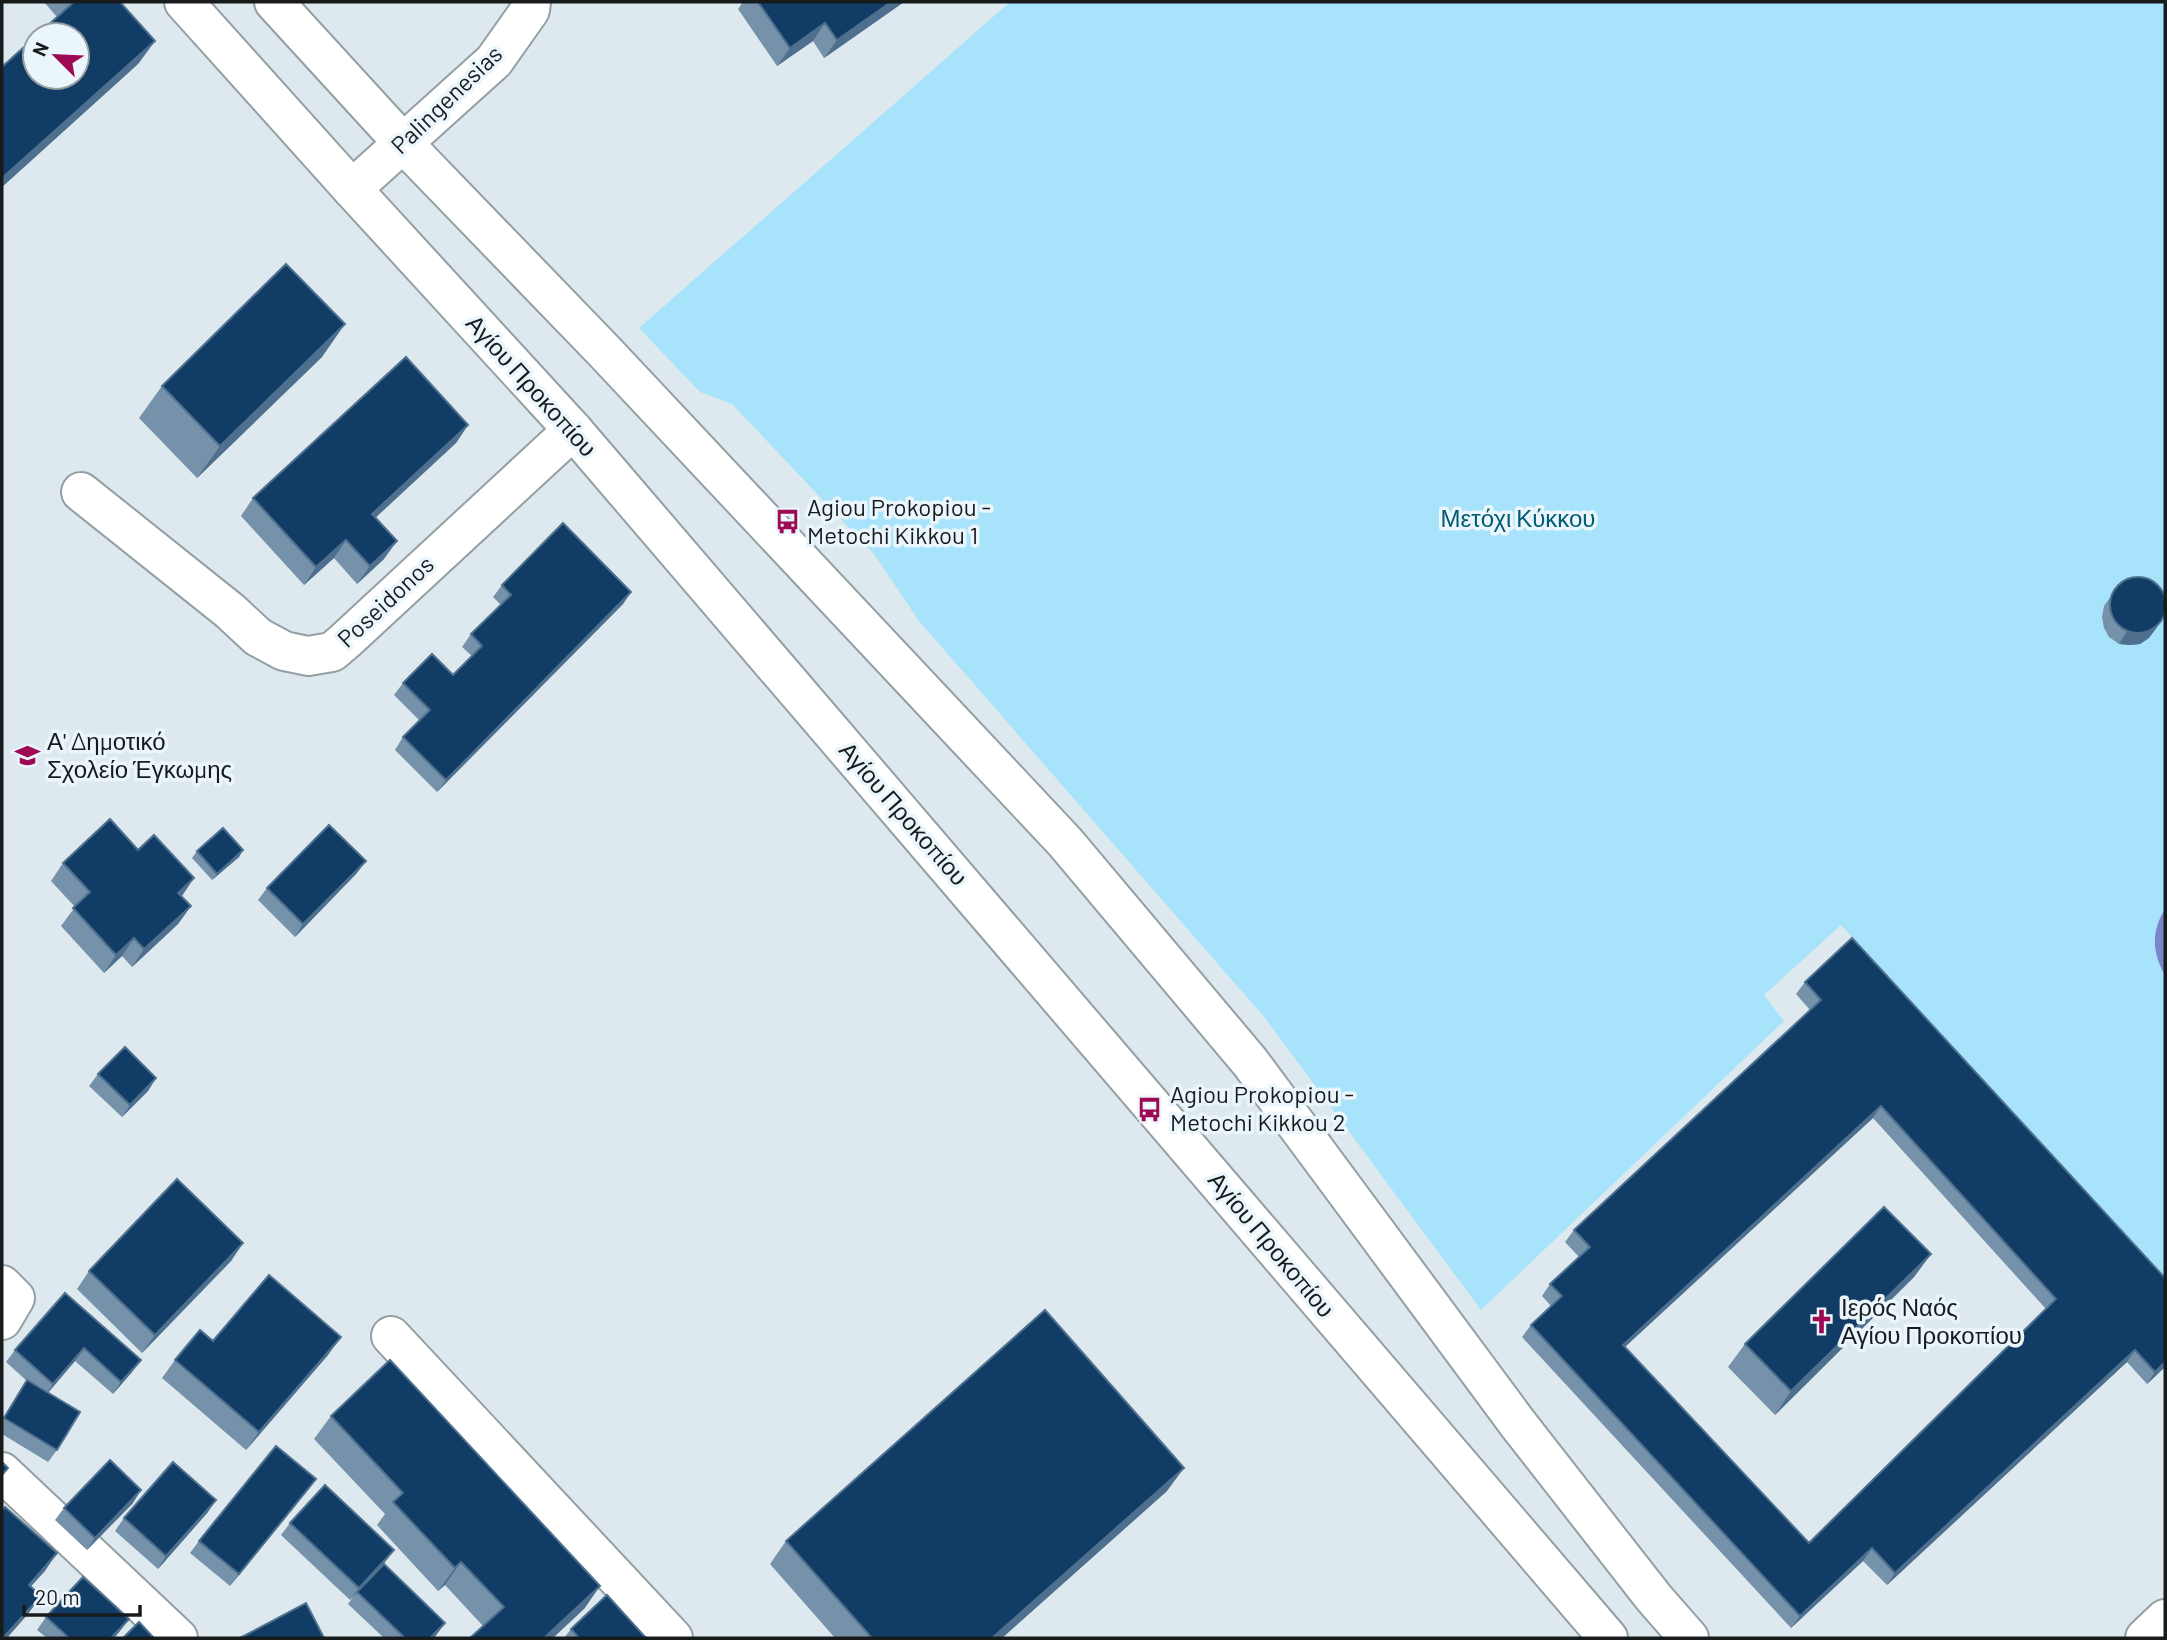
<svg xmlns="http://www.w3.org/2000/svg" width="2167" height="1640" viewBox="0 0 2167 1640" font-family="Barlow,sans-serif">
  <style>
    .green { fill: #a7e4fb }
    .water { fill: #7c84cc }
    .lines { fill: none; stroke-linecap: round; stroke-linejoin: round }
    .minor-casing { stroke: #949fa3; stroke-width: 42 }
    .secondary-casing { stroke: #949fa3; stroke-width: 42 }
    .primary-casing { stroke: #949fa3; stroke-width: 42 }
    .minor { stroke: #fff; stroke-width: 38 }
    .secondary { stroke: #fff; stroke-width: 38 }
    .primary { stroke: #fff; stroke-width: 38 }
    .wall { fill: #7692aa; fill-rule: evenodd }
    .shaded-wall { fill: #4e708e }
    .building { fill: #103c65; stroke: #4e708e; stroke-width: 2; fill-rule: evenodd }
    .labels { text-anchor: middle; stroke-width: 7; stroke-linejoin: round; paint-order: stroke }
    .street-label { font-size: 24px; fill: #171b1c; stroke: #eaf6fb }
    .poi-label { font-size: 24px; fill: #171b1c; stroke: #eaf6fb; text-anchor: start }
    .park-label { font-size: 24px; fill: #005c74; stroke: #eaf6fb }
  </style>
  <rect width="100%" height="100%" fill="#dde9ee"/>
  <path class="green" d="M1010,2h1155v1277l-324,-354 -77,70 20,26 -303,289 -216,-292 -346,-397 -45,-67 -142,-150 -32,-12 -61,-64z"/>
  <path class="water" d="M2165,909v66c-13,-22 -14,-44 0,-66z"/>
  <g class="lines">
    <defs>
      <path id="minor" d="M352,189l142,-128 36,-51 1,-8
        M81,492l149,119 28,26 26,14 24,5 24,-4 13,-11 228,-211
        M2,1285l13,13 -13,22
        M391,1336l282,302
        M2,1472l176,166"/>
      <path id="secondary" d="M184,2l168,187 221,241 1035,1208
        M274,2l129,141 201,208 461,491 185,220 268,362 136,174 35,40"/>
      <path id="primary" d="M2145,1638l20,-19"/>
    </defs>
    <use href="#minor" class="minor-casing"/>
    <use href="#secondary" class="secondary-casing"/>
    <use href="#primary" class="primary-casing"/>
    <use href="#minor" class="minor"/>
    <use href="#secondary" class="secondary"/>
    <use href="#primary" class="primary"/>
  </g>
  <path class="wall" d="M44,2h76l35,39 -17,23 -136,123v-120l55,-50z
    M743,2h161l-80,56 -11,-17 -36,25 -39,-57z
    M322,357l-125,121 -58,-60 23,-32z
    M468,425l-12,18 -81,75 9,41 -27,25 -23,-26 -30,27 -63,-69 12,-18z
    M502,585l129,7 -8,12 -186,188 -42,-42 8,-13 17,-16 -26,-26 9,-12 50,-8 19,-19 -10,-9 9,-13 30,-29 -8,-8z
    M2119,585l30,53 -9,6 -11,1 -10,-1 -10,-7 -5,-9 -2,-11 2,-11z
    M243,850l-4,7 -27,23 -20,-22 5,-7z
    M63,863l118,33 10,10 -13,18 -46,43 -10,-11 -18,17 -43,-47 14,-19 -24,-26z
    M357,873l-62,64 -37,-37 9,-12z
    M1805,982l360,296v89l-18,17 -20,-22 -240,223 -24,-24 -72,67 -269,-291 9,-12 20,-19 -9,-10 8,-12 29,-27 -14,-15 9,-12 236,-220 -14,-16zM1873,1118l173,191 -237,234 -184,-196z
    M98,1074l58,4 -8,13 -26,26 -33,-31z
    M243,1243l-12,18 -89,92 -65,-64 12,-18z
    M1931,1254l-17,23 -139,138 -47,-48 17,-23z
    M65,1293l67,79 -19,22 -38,-33 -27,32 9,57 -9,12 -46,-28v-14l25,-39 -21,-19 9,-12z
    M213,1341l115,14 -82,95 -84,-72 13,-18z
    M331,1416l269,170 -16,23 -101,17 -38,-41 -7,6 -61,-66 8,-11 -71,-75z
    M316,1479l-9,12 -77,95 -40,-33 9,-12z
    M1167,1491l-165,147h-167l-65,-74 16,-23z
    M133,1503l-46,47 -32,-30 9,-12z
    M208,1512l-50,57 -43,-38 9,-13z
    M290,1523l95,39 -11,12 71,49 -11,15h-50l-36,-34 6,-8 -4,4 -69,-65z
    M46,1617l83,2 -15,19h-67l-10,-8z
    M571,1629l75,9h-82z"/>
  <path class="shaded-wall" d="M891,2h13l-80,56 13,-18z
    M825,23l-12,18 -36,25 13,-18z
    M155,41l-17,23 -136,123v-9z
    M345,324l-23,33 -125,121 23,-32z
    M468,425l-12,18 -96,89 12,-18z
    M346,540l-12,18 -30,27 12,-18z
    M397,541l-13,18 -27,25 13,-18z
    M631,592l-8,12 -186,188 9,-12z
    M2158,626l-9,12 -9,6 -11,1 -10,-1 8,-13z
    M243,850l-4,7 -27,23 5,-6z
    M366,861l-9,12 -62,64 8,-13z
    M194,878l-12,18 -4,-3z
    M191,906l-13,18 -46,43 12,-18z
    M134,938l-12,18 -18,17 12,-18z
    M156,1078l-8,13 -26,26 8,-12z
    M1881,1106l-8,12 -259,239 9,-12z
    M243,1243l-12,18 -89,92 13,-18z
    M1931,1254l-17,23 -139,138 16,-24z
    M341,1337l-13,18 -82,95 13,-18z
    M84,1348l-9,13 -30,35 8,-12z
    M2135,1350l-8,12 -240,223 8,-12z
    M141,1360l-9,12 -19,22 8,-12z
    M2165,1362v5l-18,17 8,-12z
    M1184,1468l-17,23 -165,147h-10z
    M316,1479l-9,12 -77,95 9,-12z
    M141,1490l-8,13 -46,47 8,-12z
    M216,1500l-8,12 -50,57 8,-13z
    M1872,1548l-9,13 -72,67 9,-12z
    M394,1550l-9,12 -35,38 9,-12z
    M57,1553l-12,18 -29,32 13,-18z
    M461,1562l-16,23 -7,6 17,-23z
    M600,1586l-16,23 -31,29h-9z
    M41,1596l-13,18 -21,24h-4z
    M129,1619l-9,12 -6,7h-3z
    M445,1623l-11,15h-4z"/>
  <path class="building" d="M74,2h46l35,39 -153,137v-111l33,-30v40h42v-42h-40z
    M758,2h133l-54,38 -12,-17 -35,25z
    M286,264l59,60 -125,122 -58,-60z
    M406,357l62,68 -96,89 25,27 -27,25 -24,-26 -30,27 -63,-69z
    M563,523l68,69 -185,188 -43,-43 27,-27 -27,-27 29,-29 21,21 29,-29 -11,-12 40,-39 -9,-10z
    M2110 605a28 28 0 1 1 56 0a28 28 0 1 1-56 0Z
    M110,819l28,31 16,-15 40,43 -16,15 13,13 -47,43 -10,-11 -18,17 -43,-47 17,-16 -27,-29z
    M329,825l37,36 -63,63 -36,-36z
    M223,828l20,22 -26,24 -20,-23z
    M1852,938l313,340v84l-10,10 -20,-22 -240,223 -23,-25 -72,68 -269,-291 31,-29 -12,-12 40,-37 -16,-17 247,-230 -16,-18zM1881,1106l175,193 -247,244 -186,-198z
    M125,1047l31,31 -26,27 -32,-31z
    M177,1179l66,64 -88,92 -66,-64z
    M1884,1207l47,47 -140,137 -46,-47z
    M269,1275l72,62 -82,95 -84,-72 25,-30 13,11z
    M65,1293l76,67 -20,22 -37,-34 -31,36 -38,-34z
    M1045,1310l139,158 -192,170h-120l-86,-97z
    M390,1360l210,226 -56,52h-74l34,-31 -43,-45 -6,6 -62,-66 10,-9 -72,-77z
    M27,1380l53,32 -23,38 -53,-32z
    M276,1446l40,33 -77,95 -40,-33z
    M110,1460l31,30 -46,48 -31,-30z
    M2,1462l6,6 -6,7z
    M173,1462l43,38 -50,56 -42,-38z
    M325,1485l69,65 -35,38 -69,-65z
    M5,1507l52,46 -28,32 12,11 -38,42h-1v-127z
    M384,1564l61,59 -15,15h-25l-48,-46z
    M83,1577l46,42 -18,19h-42l-23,-21z
    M607,1595l39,43h-67l-8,-9z
    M306,1603l18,35h-84z
    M139,1622l15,16h-31z"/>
  <defs>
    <symbol id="bus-bare" viewBox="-9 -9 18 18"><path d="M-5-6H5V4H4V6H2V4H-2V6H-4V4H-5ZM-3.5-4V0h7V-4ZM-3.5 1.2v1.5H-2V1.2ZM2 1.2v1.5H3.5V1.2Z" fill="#9e0953" stroke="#eaf6fb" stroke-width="2.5" paint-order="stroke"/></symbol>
    <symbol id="school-bare" viewBox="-9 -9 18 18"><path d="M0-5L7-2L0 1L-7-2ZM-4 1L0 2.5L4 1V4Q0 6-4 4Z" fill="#9e0953" stroke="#eaf6fb" stroke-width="2.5" paint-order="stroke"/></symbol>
    <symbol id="church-bare" viewBox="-9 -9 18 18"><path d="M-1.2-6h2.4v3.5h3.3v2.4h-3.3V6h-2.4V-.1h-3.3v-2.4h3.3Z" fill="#9e0953" stroke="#eaf6fb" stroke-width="2.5" paint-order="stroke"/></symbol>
  </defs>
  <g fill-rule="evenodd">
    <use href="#bus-bare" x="770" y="504" width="35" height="35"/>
    <use href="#school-bare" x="10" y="738" width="35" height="35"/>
    <use href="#bus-bare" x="1132" y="1092" width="35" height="35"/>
    <use href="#church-bare" x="1804" y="1304" width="35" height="35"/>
  </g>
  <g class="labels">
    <g class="street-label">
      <text transform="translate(447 100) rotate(-44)" y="8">Palingenesias</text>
      <text transform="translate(531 386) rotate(48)" y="8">Αγίου Προκοπίου</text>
      <text transform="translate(386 602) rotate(-43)" y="8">Poseidonos</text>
      <text transform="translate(903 814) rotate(49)" y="8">Αγίου Προκοπίου</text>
      <text transform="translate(1271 1245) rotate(50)" y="8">Αγίου Προκοπίου</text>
    </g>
    <g class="poi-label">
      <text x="807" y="516">Agiou Prokopiou -<tspan x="807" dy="28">Metochi Kikkou 1</tspan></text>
      <text x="47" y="750">Α' Δημοτικό<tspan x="47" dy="28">Σχολείο Έγκωμης</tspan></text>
      <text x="1170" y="1103">Agiou Prokopiou -<tspan x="1170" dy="28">Metochi Kikkou 2</tspan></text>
      <text x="1841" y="1316">Ιερός Ναός<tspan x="1841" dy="28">Αγίου Προκοπίου</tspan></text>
    </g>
    <g class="park-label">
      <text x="1518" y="527">Μετόχι Κύκκου</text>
    </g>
  </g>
  <rect width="2167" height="1640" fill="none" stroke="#171b1c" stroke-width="7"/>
  <g transform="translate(56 56) rotate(294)"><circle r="33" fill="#eaf6fb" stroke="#969ea2" stroke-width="2"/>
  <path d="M0-5L12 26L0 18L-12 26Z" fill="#9e0953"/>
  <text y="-10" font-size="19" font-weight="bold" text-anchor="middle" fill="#171b1c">N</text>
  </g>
  <path d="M24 1605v10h116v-10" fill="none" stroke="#171b1c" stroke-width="3.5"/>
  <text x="35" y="1605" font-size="21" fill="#171b1c" stroke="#eaf6fb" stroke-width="5" paint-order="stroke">20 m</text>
</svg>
